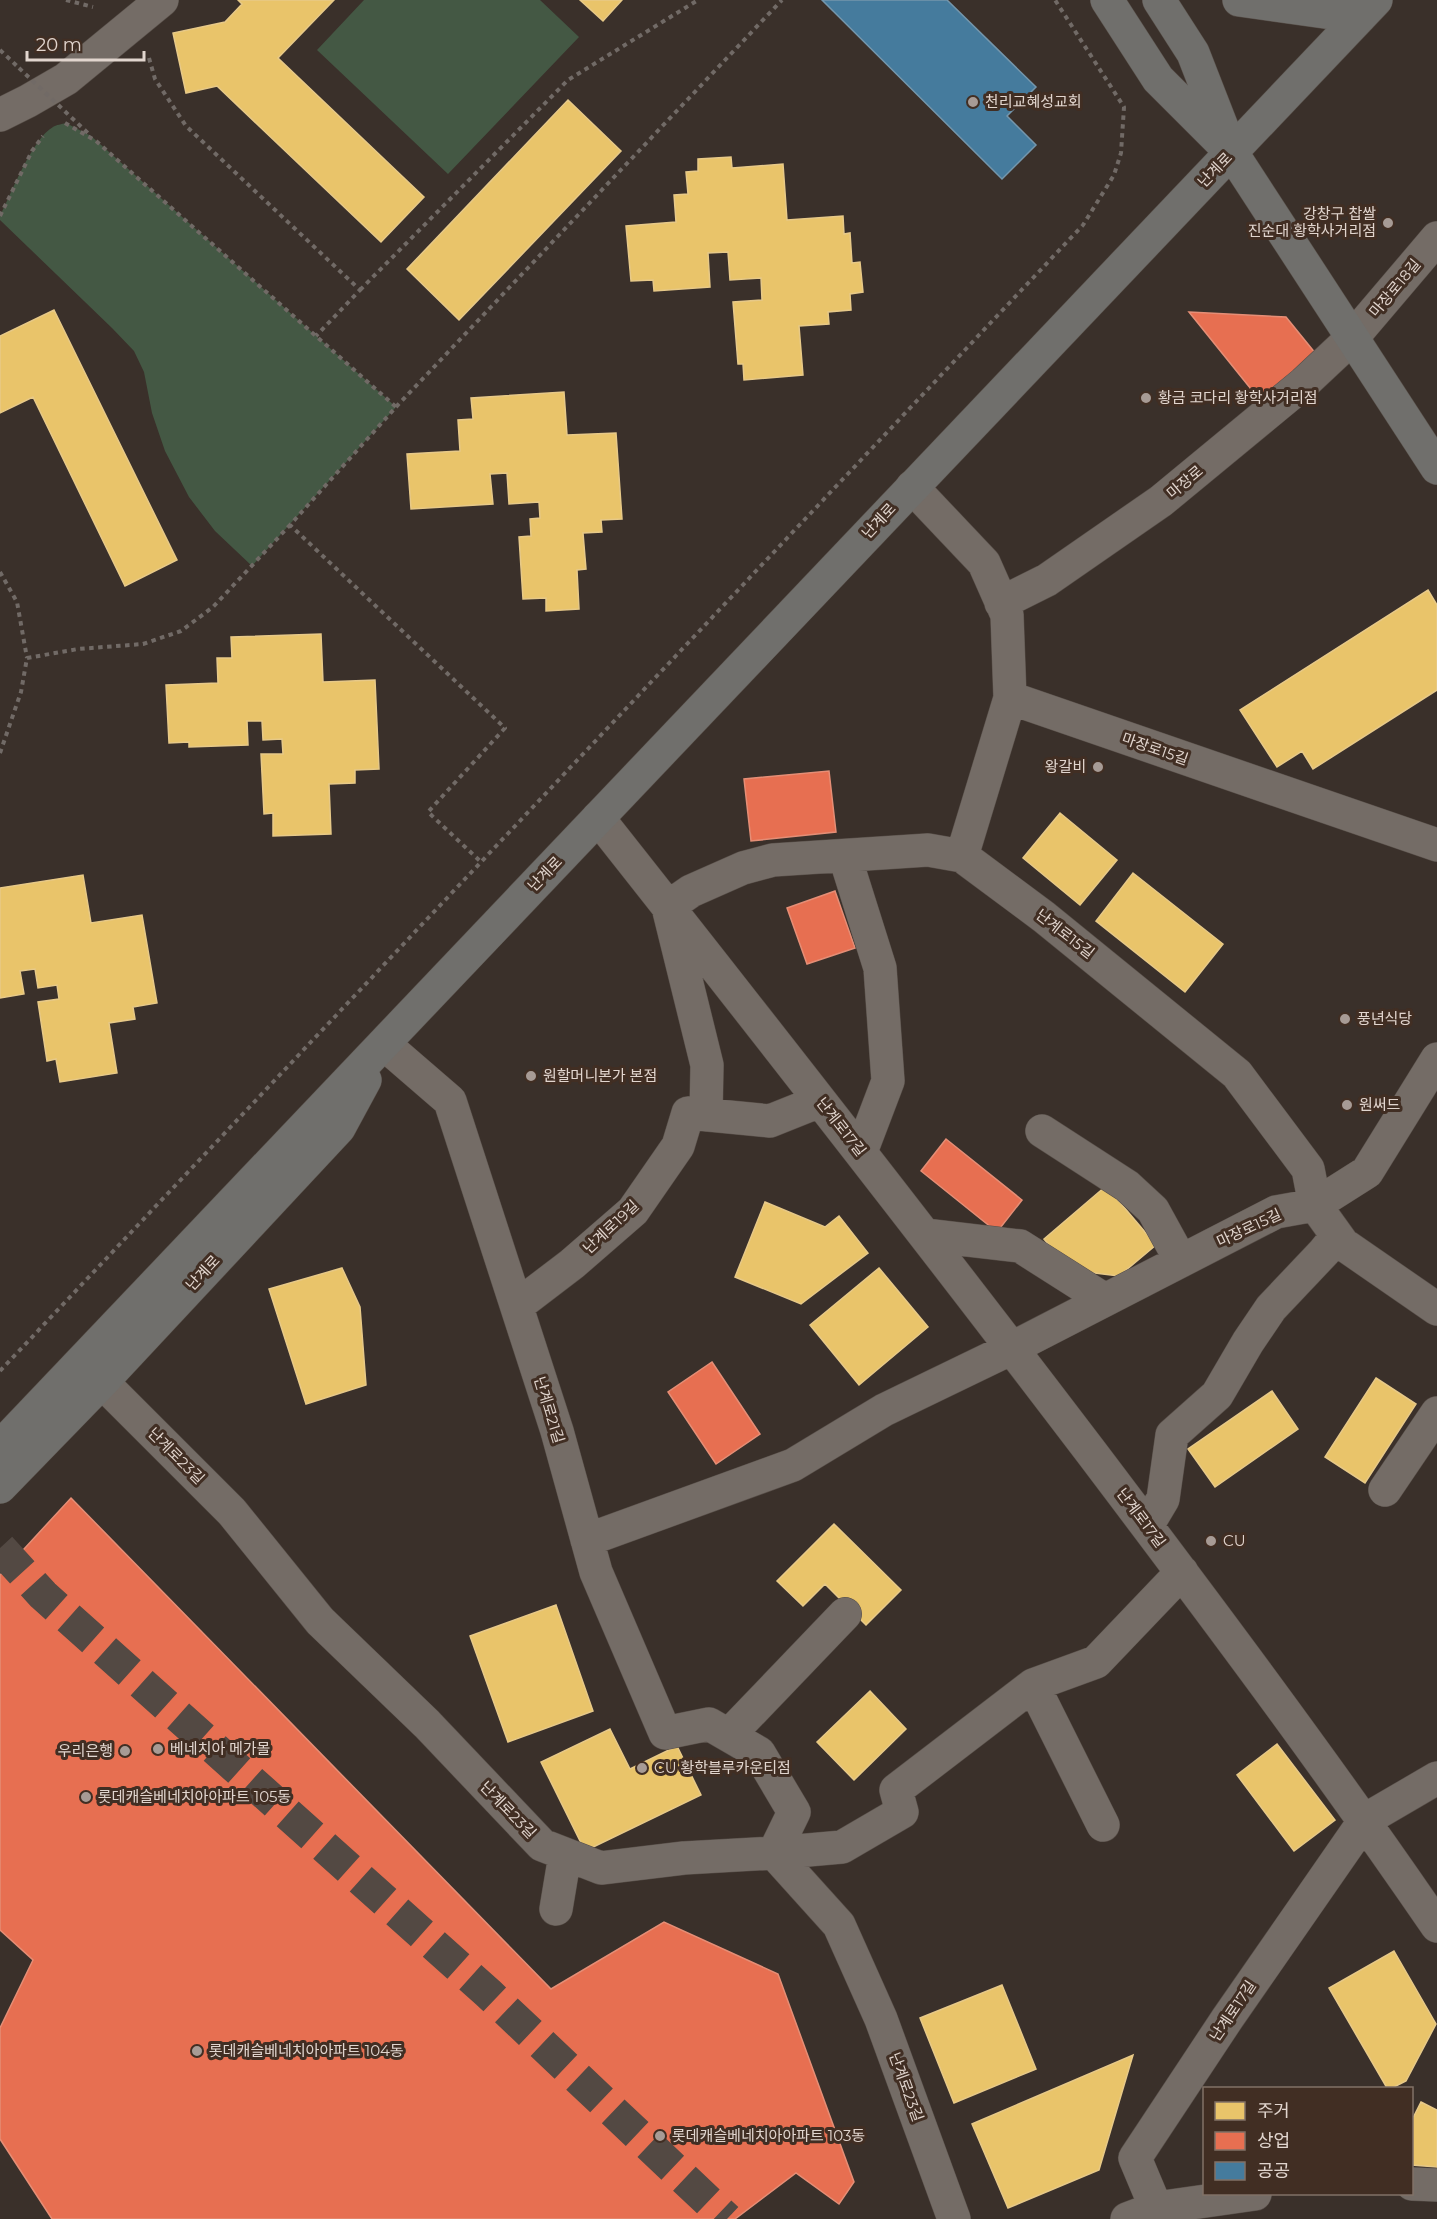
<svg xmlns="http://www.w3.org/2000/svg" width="1437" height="2219" viewBox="0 0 1437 2219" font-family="Montserrat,'Noto Sans KR',sans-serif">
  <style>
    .green { fill: #445844 }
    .homes { fill: #e9c46a; stroke: #e7c988; stroke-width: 1.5 }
    .shops { fill: #e76f51; stroke: #e58e76; stroke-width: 1.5 }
    .public { fill: #457b9d; stroke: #7496ac; stroke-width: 1.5 }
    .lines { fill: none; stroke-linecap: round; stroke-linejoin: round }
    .minor-tunnel { stroke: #534943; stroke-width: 33; stroke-dasharray: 33 16; stroke-linecap: butt }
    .minor-casing { stroke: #574e48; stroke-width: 34 }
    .major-casing { stroke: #574e48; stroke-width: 34 }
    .path { stroke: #716a66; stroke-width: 4; stroke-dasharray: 4.5 4.5; stroke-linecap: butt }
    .minor { stroke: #746c66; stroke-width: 33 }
    .major { stroke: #706f6c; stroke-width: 33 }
    .path-bridge { stroke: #716a66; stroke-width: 4; stroke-dasharray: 4.5 4.5; stroke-linecap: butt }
    .poi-dot { fill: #a79b95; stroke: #412e23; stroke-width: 2 }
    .labels { text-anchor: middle; stroke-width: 6; stroke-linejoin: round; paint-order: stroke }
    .poi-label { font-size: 15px; fill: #e1d5ce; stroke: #412e23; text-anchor: start }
    .street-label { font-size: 15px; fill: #e1d5ce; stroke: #412e23 }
  </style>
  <rect width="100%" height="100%" fill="#3a302a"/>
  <path class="green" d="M364,0h176l39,37 -131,137 -131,-124z
    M66,123l25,13 305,271 -144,159 -37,-35 -26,-34 -24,-46 -13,-38 -8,-41 -10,-21 -22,-23 -112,-108v-4c11,-22 32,-77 53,-89 3,-2 9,-3 13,-4z"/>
  <path class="homes" d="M238,0h96l-56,58 146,139 -43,45 -164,-156 -31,7 -13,-60 52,-11 17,-18z
    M580,0h42l-19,21z
    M568,100l53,51 -162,169 -52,-51z
    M731,157l1,11 51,-4 4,56 56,-4 1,18 6,-1 2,30 8,-1 3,30 -13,2 1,16 -23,2 1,12 -30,2 4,49 -59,5 -1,-16h-5l-5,-62 29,-2 -1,-22 -31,2 -2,-28 -20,1 2,34 -56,4 -1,-11 -22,1 -5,-55 50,-4 -2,-27 14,-1 -2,-22 12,-1v-12z
    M54,310l123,250 -52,26 -92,-189 -33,16v-77z
    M564,392l3,43 49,-2 6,86 -21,1 1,12 -19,1 3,36 -9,1 2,39 -33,2v-13l-23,1 -4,-62 12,-1 -1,-17 10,-1 -1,-16 -30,2 -2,-31 -17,1 3,30 -82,5 -4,-55 53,-3 -2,-31 15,-1 -2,-21z
    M1428,590l9,15v85l-124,79 -11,-18 -25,16 -37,-57z
    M321,634l2,48 52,-2 4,89 -24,1v13l-26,1 2,50 -58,2v-23l-9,1 -3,-60h22l-1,-15 -19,1 -1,-19h-15l1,24 -59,2v-5l-20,1 -3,-58 52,-2 -1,-25h15l-1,-21z
    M1060,813l57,47 -37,45 -57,-47z
    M1133,873l90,71 -38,48 -89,-71z
    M83,875l8,48 51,-8 15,88 -24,4 2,12 -26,4 8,50 -57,9 -4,-23 -9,2 -9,-59 21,-3 -2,-14 -19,3 -3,-19 -15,2 4,23 -24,4v-110z
    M1106,1186l50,59 -37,31 -49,-6 -26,-31z
    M765,1202l60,25 14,-11 29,37 -67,51 -66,-27z
    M342,1268l18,39 6,78 -60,19 -37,-115z
    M879,1268l49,59 -69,58 -49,-60z
    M1376,1378l40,26 -51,79 -40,-26z
    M1272,1391l26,38 -83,58 -27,-38z
    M834,1524l67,66 -35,35 -41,-41 -22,22 -26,-25z
    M556,1605l37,106 -85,31 -38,-106z
    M138,1614l122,109 -49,56 -14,-11 -42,47 30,111 -27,8v17l-66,20 -7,-25 -32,11 -25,-76 26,-8 -4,-10 -39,-38 -3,28 -8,-1v-139l57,12 41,-45 -10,-11z
    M870,1691l36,38 -52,51 -37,-38z
    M610,1729l20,40 47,-23 24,49 -116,56 -44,-89z
    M1277,1744l58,76 -41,31 -57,-76z
    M259,1914l123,110 -50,55 -13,-11 -42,48 28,103h-143l-12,-37 25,-8 -4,-11 -39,-37 -2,27 -85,-16 5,-30 -24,-6 17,-72 19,6 3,-34 114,25 40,-46 -9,-10z
    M1394,1951l42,73 -30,57 -14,7h-5l-58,-100z
    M1002,1985l34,84 -82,34 -34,-85z
    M639,2037l123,110 -50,56 -13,-12 -24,28h-267l15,-67 19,6 4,-33 113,24 40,-45 -9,-11z
    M1133,2055l-34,115 -91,38 -36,-84z
    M1421,2102l16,8v57l-25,-2v-45z"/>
  <path class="shops" d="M1189,312l97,5 34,42 -57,45z
    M829,771l7,61 -85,9 -7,-62z
    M835,891l20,57 -48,16 -20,-56z
    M946,1139l76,61 -25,32 -76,-61z
    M712,1362l48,72 -44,30 -48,-72z
    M71,1498l480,491 113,-67 114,52 76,208 -15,22 -43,-31 -61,46h-683l-52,-80v-111l33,-68 -33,-30v-355z"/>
  <path class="public" d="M822,0h125l89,87 -29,29 29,29 -34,34z"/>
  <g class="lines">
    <path class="minor-tunnel" d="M0,1548l43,47 445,398 239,226"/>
    <defs>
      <path id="minor" d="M0,115l28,-14 38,-22 96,-79
        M912,487l72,76 23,52 3,83 -48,158 82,61 193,157 71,95 7,36 28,39 94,65
        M1001,603l46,-23 114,-79 143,-118 48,-45 85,-100
        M1010,698l427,147
        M598,818c166,210 331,421 493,634 118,156 235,312 346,474
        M845,857l35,111 8,113 -27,71
        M384,1044l66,57 107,330 39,141 69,161 44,-9 50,29 35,59 -20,41
        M706,1115l1,-50 -39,-158 23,-16 52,-23 30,-8 155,-10 34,6
        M1042,1131l85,55 26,24 28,51
        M925,1235l95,11 85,54
        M517,1306l55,-42 61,-53 45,-65 10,-33 82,8 50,-20
        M102,1382l130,130 88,109 107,103 115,121 59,23 83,-10 90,-5 65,72 42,94 73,200
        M1385,1490l52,-77
        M1147,1526l16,-27 9,-64 45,-40 31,-53 23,-34 53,-56 13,-16
        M587,1540l206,-75 91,-55 128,-62 264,-136 39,-7 52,-33 70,-113
        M1033,1685l63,-23 86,-90
        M729,1735l116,-121
        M774,1853l68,-6 60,-35 -6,-22 137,-105 70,140
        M556,1909l9,-54
        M1412,2184l25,1
        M1156,2208l-21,-50 92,-139 138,-199 72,-42
        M1127,2219l29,-11 99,-14"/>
      <path id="major" d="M1107,0l51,79 64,64
        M1159,0l34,53 39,100 205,315
        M1239,0l121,17
        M0,1447l1376,-1447
        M0,1487l102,-105 237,-254 26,-48"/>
    </defs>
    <use href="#minor" class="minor-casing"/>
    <use href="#major" class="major-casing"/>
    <path class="path" d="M66,0l27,7
      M0,50l17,16
      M149,58l6,21 31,47 174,164 -44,46
      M65,123l31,18 300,266 -106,118 215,203 -77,84 52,49
      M0,216l32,-65 11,-15
      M360,290l208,-210 130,-80
      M396,407l386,-407
      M0,572l17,30 10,56
      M0,753l21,-61 6,-34 51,-9 65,-5 38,-13 32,-24 77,-82
      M0,1371l1083,-1146 31,-50 7,-22 3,-46 -69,-107"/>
    <use href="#minor" class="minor"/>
    <use href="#major" class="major"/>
    <path class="path-bridge" d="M19,68l72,68"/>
  </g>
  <g class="poi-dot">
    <circle cx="973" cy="102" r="6"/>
    <circle cx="1388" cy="223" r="6"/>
    <circle cx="1146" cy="398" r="6"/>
    <circle cx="1098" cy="767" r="6"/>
    <circle cx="1345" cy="1019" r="6"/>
    <circle cx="531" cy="1076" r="6"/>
    <circle cx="1347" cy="1105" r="6"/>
    <circle cx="1211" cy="1541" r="6"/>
    <circle cx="158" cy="1749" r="6"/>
    <circle cx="125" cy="1751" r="6"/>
    <circle cx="642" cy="1768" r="6"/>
    <circle cx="86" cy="1797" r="6"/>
    <circle cx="197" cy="2051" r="6"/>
    <circle cx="660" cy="2136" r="6"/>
  </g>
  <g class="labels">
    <g class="poi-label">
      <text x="985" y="107">천리교혜성교회</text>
      <text x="1376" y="219" text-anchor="end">강창구 찹쌀<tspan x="1376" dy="17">진순대 황학사거리점</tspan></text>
      <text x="1158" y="403">황금 코다리 황학사거리점</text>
      <text x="1086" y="772" text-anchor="end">왕갈비</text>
      <text x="1357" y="1024">풍년식당</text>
      <text x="543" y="1081">원할머니본가 본점</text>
      <text x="1359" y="1110">원써드</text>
      <text x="1223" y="1546">CU</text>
      <text x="170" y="1754">베네치아 메가몰</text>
      <text x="113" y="1756" text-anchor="end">우리은행</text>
      <text x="654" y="1773">CU 황학블루카운티점</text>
      <text x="98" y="1802">롯데캐슬베네치아아파트 105동</text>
      <text x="209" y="2056">롯데캐슬베네치아아파트 104동</text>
      <text x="672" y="2141">롯데캐슬베네치아아파트 103동</text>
    </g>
    <g class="street-label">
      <text transform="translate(1215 170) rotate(-46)" y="5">난계로</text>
      <text transform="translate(1395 288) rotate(-50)" y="5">마장로18길</text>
      <text transform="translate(1185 482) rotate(-40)" y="5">마장로</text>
      <text transform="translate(879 521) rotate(-47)" y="5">난계로</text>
      <text transform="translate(1155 749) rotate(19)" y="5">마장로15길</text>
      <text transform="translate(545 874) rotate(-46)" y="5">난계로</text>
      <text transform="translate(1065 934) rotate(38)" y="5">난계로15길</text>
      <text transform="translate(841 1127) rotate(52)" y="5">난계로17길</text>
      <text transform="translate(611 1227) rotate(-43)" y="5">난계로19길</text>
      <text transform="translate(1249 1228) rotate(-25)" y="5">마장로15길</text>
      <text transform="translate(203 1273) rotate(-47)" y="5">난계로</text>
      <text transform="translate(549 1410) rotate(73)" y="5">난계로21길</text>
      <text transform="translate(176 1456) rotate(45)" y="5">난계로23길</text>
      <text transform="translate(1141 1518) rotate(53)" y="5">난계로17길</text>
      <text transform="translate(508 1810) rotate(46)" y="5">난계로23길</text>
      <text transform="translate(1233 2011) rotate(-56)" y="5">난계로17길</text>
      <text transform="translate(906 2087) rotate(70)" y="5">난계로23길</text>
    </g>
  </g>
  <rect x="1203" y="2087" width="210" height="108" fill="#412e23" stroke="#817167" stroke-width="1.5"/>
  <rect x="1215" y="2102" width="30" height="18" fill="#e9c46a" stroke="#817167" stroke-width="1.5"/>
  <text x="1257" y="2117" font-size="18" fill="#e1d5ce">주거</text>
  <rect x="1215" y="2132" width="30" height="18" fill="#e76f51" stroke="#817167" stroke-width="1.5"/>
  <text x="1257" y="2147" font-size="18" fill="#e1d5ce">상업</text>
  <rect x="1215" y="2162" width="30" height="18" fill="#457b9d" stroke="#817167" stroke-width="1.5"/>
  <text x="1257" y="2177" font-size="18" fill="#e1d5ce">공공</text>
  <path d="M27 51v9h117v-9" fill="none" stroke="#e1d5ce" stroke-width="3"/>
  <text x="36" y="51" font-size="18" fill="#e1d5ce" stroke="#412e23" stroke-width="4.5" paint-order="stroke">20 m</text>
</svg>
